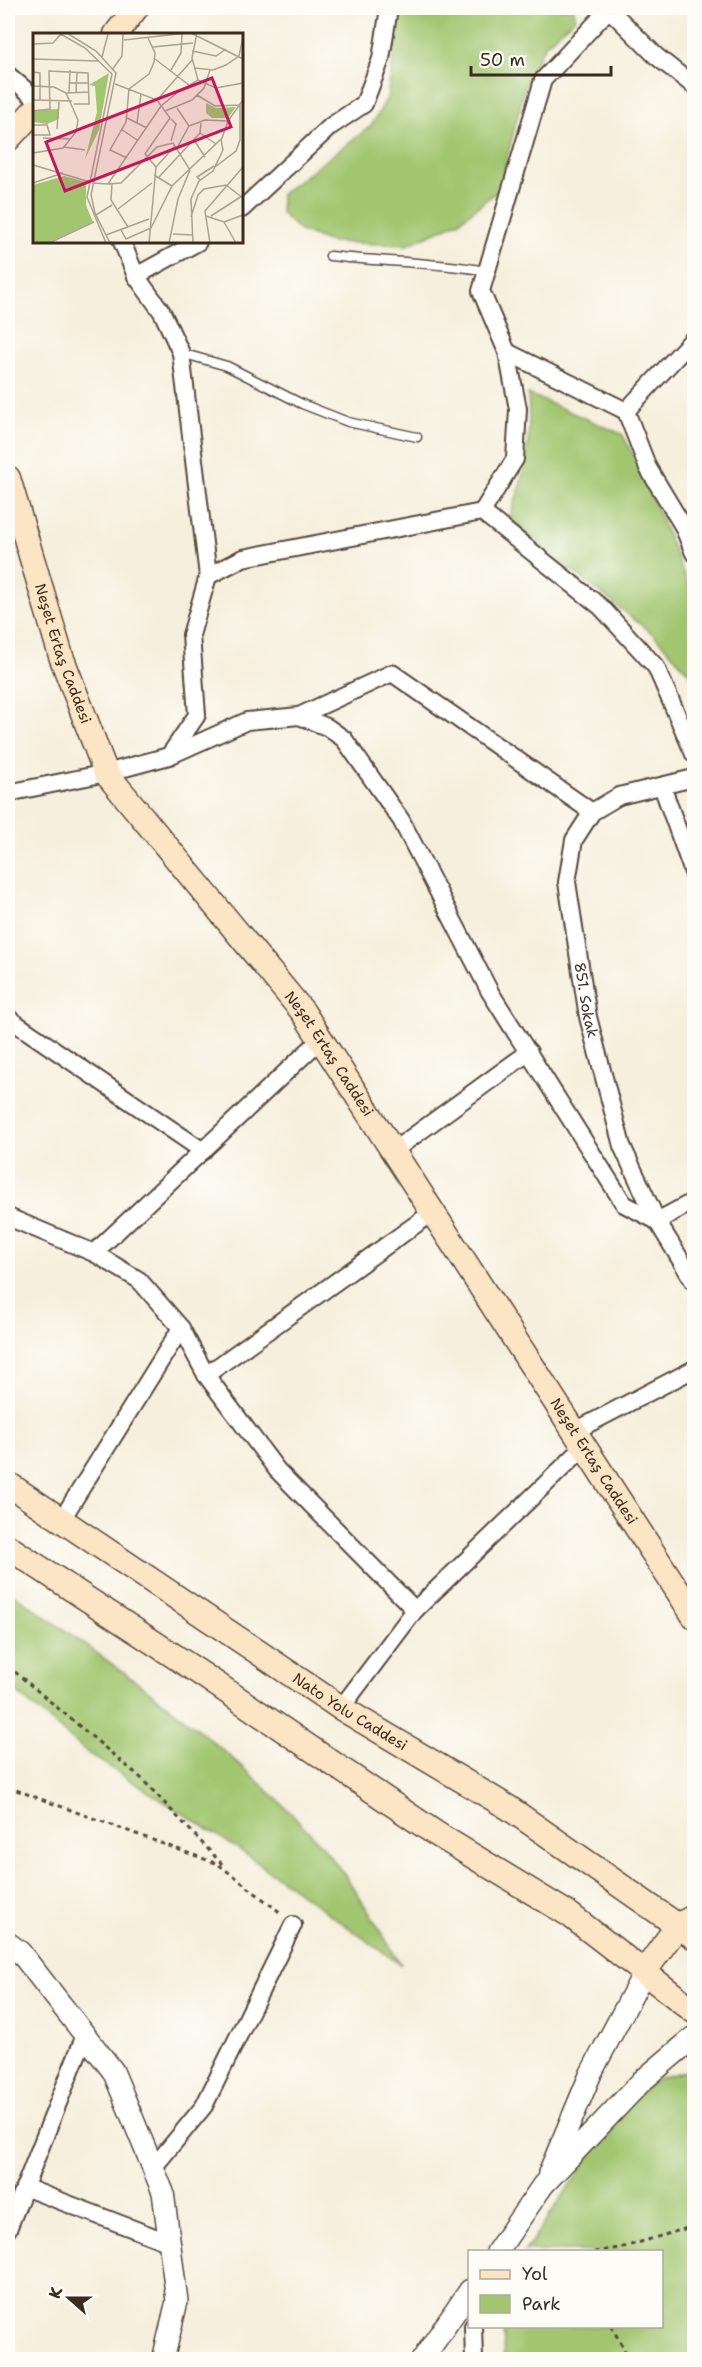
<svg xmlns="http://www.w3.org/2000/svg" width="702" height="2367" viewBox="0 0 702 2367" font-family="'Shantell Sans',sans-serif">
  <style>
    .green { fill: #a2c670; stroke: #6e7847; stroke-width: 1.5 }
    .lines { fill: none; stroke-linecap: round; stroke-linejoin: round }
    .service-casing { stroke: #57483b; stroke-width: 11 }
    .minor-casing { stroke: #57483b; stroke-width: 20 }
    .tertiary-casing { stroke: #57483b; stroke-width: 24 }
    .secondary-casing { stroke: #57483b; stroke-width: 27 }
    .path { stroke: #57483b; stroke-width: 3; stroke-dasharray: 4.5 4.5; stroke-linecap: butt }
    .service { stroke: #fff; stroke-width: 8 }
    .minor { stroke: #fff; stroke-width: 16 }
    .tertiary { stroke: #fff; stroke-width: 21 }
    .secondary { stroke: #fce5c4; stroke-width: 24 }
    .labels { text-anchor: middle; stroke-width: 5; stroke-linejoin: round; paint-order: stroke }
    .street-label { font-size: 15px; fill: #3b2a1e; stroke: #fdfcf7 }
    .inset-road { fill: none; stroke: #aba091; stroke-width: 1.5 }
    .view { fill: #c2185b; fill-opacity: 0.15; stroke: #c2185b; stroke-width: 3 }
    .inset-edge { fill: none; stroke: #3b2a1e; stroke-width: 3 }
  </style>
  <rect width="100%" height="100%" fill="#fdfcf7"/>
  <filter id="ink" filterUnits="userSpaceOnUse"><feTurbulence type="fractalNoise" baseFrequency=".0167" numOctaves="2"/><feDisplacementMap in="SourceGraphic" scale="12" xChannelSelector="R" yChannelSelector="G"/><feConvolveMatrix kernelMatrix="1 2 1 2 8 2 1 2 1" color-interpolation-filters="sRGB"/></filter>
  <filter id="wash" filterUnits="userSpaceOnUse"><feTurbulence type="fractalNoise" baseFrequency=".008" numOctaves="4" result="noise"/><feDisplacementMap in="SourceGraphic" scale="24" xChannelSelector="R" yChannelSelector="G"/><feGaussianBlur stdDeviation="1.35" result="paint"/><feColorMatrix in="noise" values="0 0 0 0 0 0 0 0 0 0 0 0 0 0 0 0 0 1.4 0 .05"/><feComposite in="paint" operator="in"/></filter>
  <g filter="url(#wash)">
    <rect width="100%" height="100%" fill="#f6efdd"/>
    <path class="green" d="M401,8h173l1,10 -30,27 -18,34 -28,111 -41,32 -51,23 -76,-3 -31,-11 -19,-18v-19l90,-68 16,-28z
      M528,394l94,40 15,27 57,138v79l-40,-43 -125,-98 -19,-20c15,-43 22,-76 18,-123z
      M8,1590c105,74 219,152 306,247 35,38 60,84 87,128l-167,-119 -145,-92 -81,-69z
      M694,2069v290l-191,1 1,-33 158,-1v-74l-137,-1 98,-143 35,-30z"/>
  </g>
  <g filter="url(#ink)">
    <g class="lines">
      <defs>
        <path id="service" d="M330,256c52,6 105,6 157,15
          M181,353l46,13 75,38 46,18 69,15"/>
        <g id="minor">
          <path d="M608,8l48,48 38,30"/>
          <path d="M8,75l26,22"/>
          <path d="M242,209l89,-83 33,-22 17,-45 8,-51"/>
          <path d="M122,242l14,34 26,36 19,41 27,223 -17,59 6,80 -28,41"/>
          <path d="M136,276l62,-34"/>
          <path d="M507,352l119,59 22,57 35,58 11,27"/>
          <path d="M626,411l68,-73"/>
          <path d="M482,512l33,-53 3,-50 -11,-57 -26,-61 62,-211 66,-71"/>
          <path d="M208,576l35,-18 239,-46 119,95 55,60 38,87"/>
          <path d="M299,716l93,-43 200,139"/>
          <path id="s1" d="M694,778l-75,18 -27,16 -18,28 -7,42 21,135 34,129 35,75 37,61"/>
          <path d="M662,786l32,89"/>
          <path d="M8,793l98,-20 63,-17 78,-35 52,-5 28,11 17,12 57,81 89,172 134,212 33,17 37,-20"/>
          <path d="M8,1018l195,133"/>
          <path d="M393,1151l136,-99"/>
          <path d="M8,1217l86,36 45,27 42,48 25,47 71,95 138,140 170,-164"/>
          <path d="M94,1253l227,-214"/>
          <path d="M206,1375l227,-163"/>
          <path d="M575,1431l119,-62"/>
          <path d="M62,1519l119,-191"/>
          <path d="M341,1708l74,-98"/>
          <path d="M153,2168l51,-62 89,-181"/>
          <path d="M24,2187l146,56"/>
          <path d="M8,2229l77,-194"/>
          <path d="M473,2326l1,34"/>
        </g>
        <path id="tertiary" d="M8,1943l12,9 93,119 50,121 14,109 -14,59
          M549,2173l42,-100 54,-102
          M497,2252l46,-67 99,-104 52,-44
          M422,2360l48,-70"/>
        <g id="secondary">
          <path d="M116,34l20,-26"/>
          <path d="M8,139l26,-28"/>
          <path id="s2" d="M8,478l53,178 45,117 197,239 391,604"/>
          <path id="s3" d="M8,1484l333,224 168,100 185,129"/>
          <path d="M8,1547l195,128 232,158 135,82 124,96"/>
          <path d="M645,1971l33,-46 14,-7"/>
        </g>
      </defs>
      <use href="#service" class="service-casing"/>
      <use href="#minor" class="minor-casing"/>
      <use href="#tertiary" class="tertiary-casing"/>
      <use href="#secondary" class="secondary-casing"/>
      <path class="path" d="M8,1666l133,112 81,86
        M8,1787l210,77 63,49
        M595,2252l29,-5 70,-21
        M611,2326l19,34"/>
      <use href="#service" class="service"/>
      <use href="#minor" class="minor"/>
      <use href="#tertiary" class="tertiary"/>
      <use href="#secondary" class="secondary"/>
    </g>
  </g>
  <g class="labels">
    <g class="street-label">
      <text dy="5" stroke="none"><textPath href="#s2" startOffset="184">Neşet Ertaş Caddesi</textPath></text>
      <text dy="5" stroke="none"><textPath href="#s1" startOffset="304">851. Sokak</textPath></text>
      <text dy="5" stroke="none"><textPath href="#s2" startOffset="670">Neşet Ertaş Caddesi</textPath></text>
      <text dy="5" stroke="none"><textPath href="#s2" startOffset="1156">Neşet Ertaş Caddesi</textPath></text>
      <text dy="5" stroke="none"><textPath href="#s3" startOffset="411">Nato Yolu Caddesi</textPath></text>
    </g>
  </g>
  <g transform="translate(33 33)">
    <rect width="210" height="210" fill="#f6efdd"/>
    <path d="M76,40l-10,57 -14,29 12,-47 -2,-26 -6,-1zM173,70l10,5 20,-1 -8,11h-16l-6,-5zM26,76v10l-12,5 -13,-2v-12zM31,143l22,6v23l7,17 -46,21h-14v-58z" fill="#a2c670"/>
    <path class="inset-road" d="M26,0l26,15 27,26 -25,123 19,46M34,0l29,18 20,22 -25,122 4,18 15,30M72,0h20M158,0l52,26M164,0l-5,25 6,22M91,7l63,-7M0,11l20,-1 8,-9M120,14l40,-4M159,18l24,5 10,-7M69,24l6,-23M0,26l65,2M122,26l34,26M162,35l18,2 13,-5 13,-9 4,-19M79,37l10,-14 1,-22M138,37l10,-17 1,-19M0,39l7,1v27M36,50h19M82,51l42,16 13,18 -25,36 11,13M0,53l21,1 12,6 12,27 -2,12 -13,16 -30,5M36,59l1,-22M43,59l1,-20M33,60l23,-1M164,62l18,11 25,-1M0,67l39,1M124,67l36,-41M0,73v19M0,78l17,-2 -1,-38 39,2 1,31h-15M132,78l27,-11 12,-12 6,-18M94,85l20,10M138,86l5,5 -5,17M104,90l4,-29M0,92h14l3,10h-17M156,93l16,-6 23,1M24,96l2,-27M88,96l16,11M167,100l16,11M10,105l28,1M161,107l11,17M31,114l21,3M144,115l12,-22 -12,-18M94,125l-17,-8 16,-28 3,-33 20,-15 5,-12 1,-9 -7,-15M0,132l57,17M182,134l21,-16 4,-11v-35M121,142l18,11M126,144l41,-44 1,-10M167,147l-3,-3 17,-11M0,150l30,-10M59,150l16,1 53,-78 17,-14 20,-12 18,8 27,-5M75,151l13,-1 36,-36 16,-4 17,27 -12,29 -9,44M79,151l-1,16 17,27M85,176l34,-26M63,182l16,-10M173,183l18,6 19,-7M178,183l31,-20M158,184l7,-22 6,-6 22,-4 17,13M191,189l12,21M88,197l5,9 25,-11 21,-42 50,-48 6,-17 15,-21M140,201l19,1M73,202l43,-16M16,210l45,-21M116,210l7,-76 19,-21M160,210l-2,-44 8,-18 14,-10 10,-21 -2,-11M177,210l-5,-32 38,-44"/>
    <path class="view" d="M179,45l19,49 -166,64 -19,-49z"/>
    <rect width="210" height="210" class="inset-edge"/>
  </g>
  <rect width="702" height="2367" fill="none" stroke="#fdfcf7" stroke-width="30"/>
  <rect x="468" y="2250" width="195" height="78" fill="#fdfcf7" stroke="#afa8a0" stroke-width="1.5"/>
  <rect x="480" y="2270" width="30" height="9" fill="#fce5c4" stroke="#afa8a0" stroke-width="1.5"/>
  <text x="522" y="2280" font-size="18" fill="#3b2a1e">Yol</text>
  <rect x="480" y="2295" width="30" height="18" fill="#a2c670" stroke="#afa8a0" stroke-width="1.5"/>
  <text x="522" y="2310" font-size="18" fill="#3b2a1e">Park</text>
  <g transform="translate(69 2298) rotate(291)" stroke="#fdfcf7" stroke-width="4.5" paint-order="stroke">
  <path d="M0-4.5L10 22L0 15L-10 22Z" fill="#3b2a1e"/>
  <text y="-9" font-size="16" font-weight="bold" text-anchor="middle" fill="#3b2a1e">K</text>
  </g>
  <path d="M471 66v9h140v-9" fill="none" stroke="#3b2a1e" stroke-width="3"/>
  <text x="480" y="66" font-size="18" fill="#3b2a1e" stroke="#fdfcf7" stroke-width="4.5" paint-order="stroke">50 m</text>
</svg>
